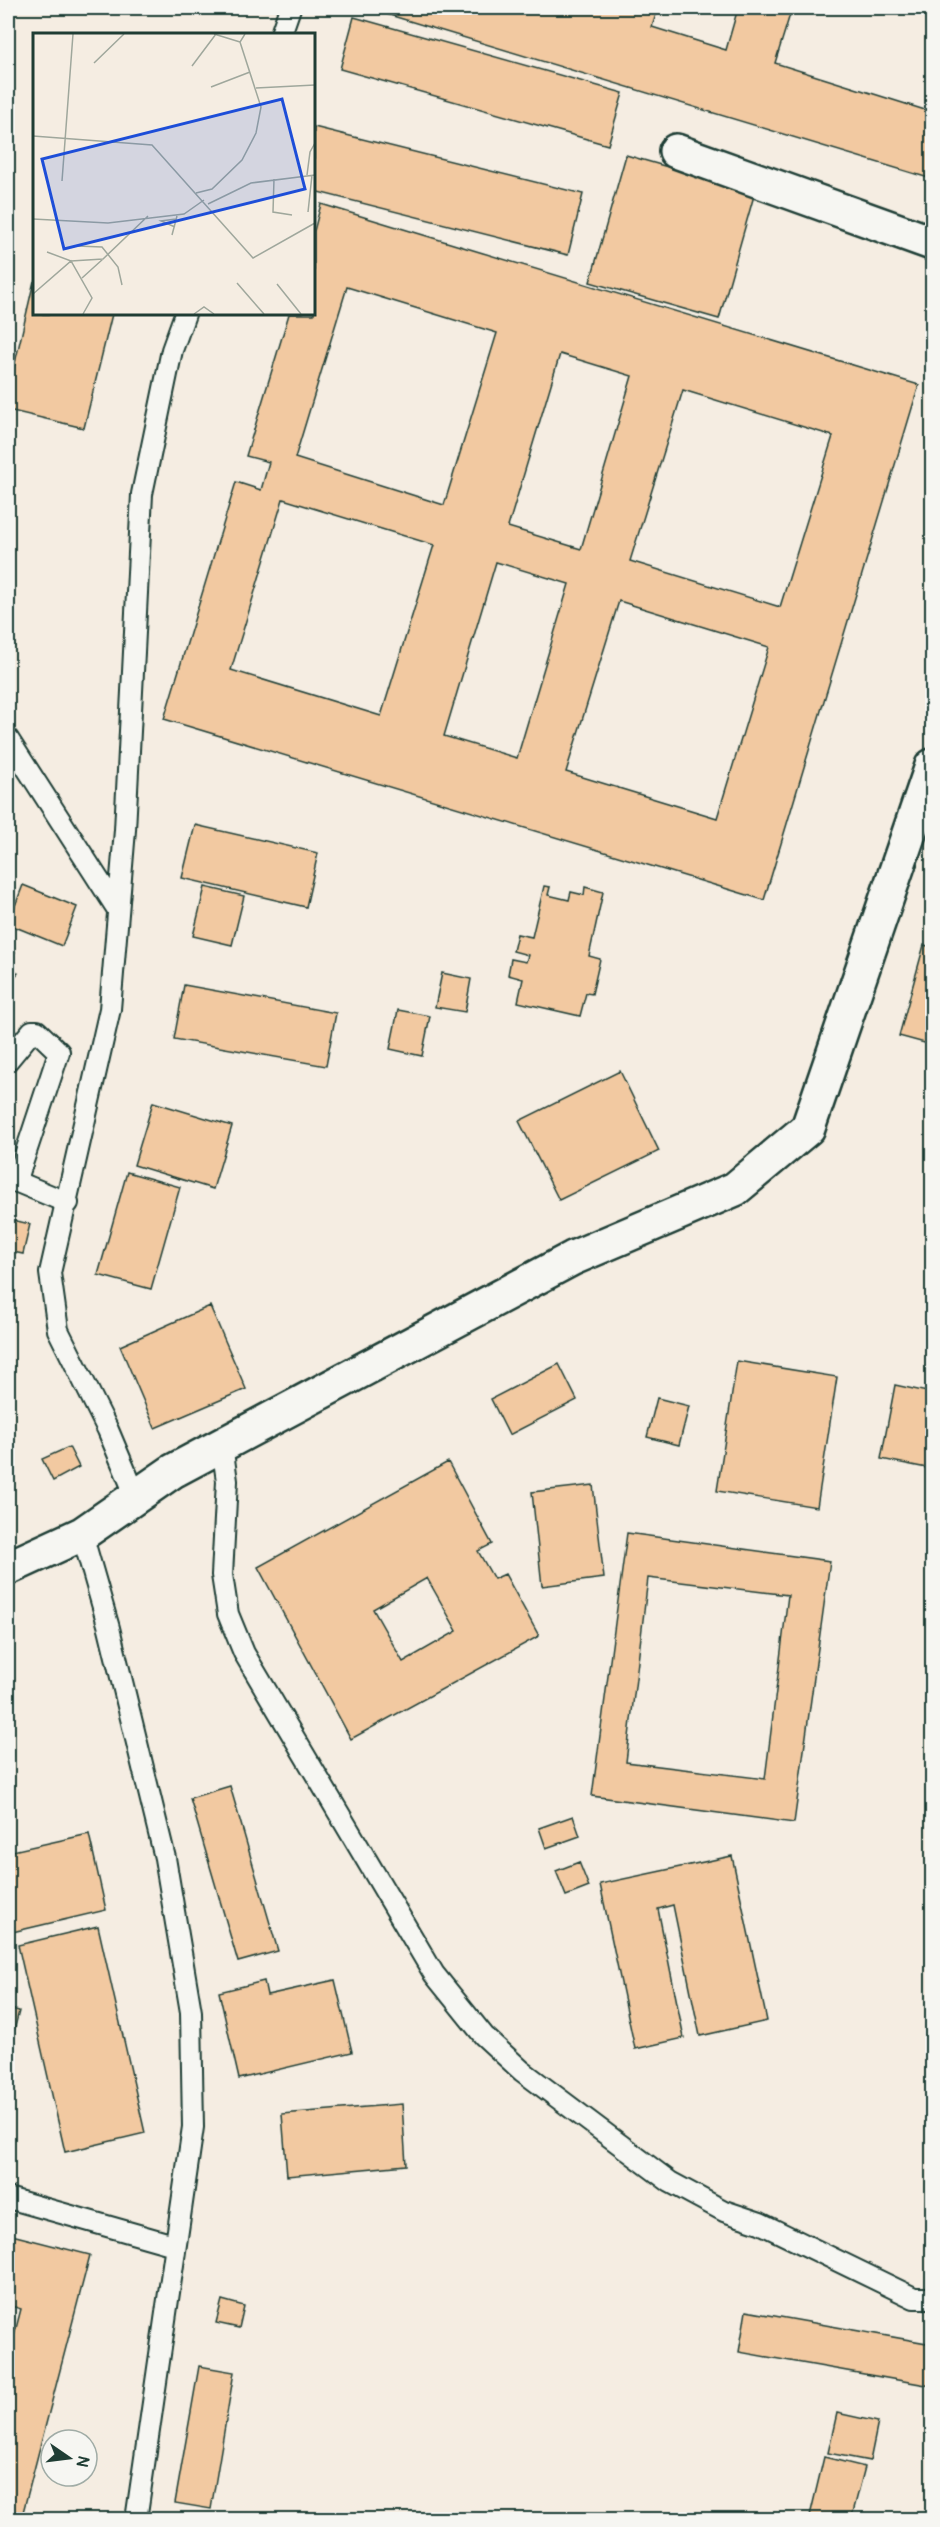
<svg xmlns="http://www.w3.org/2000/svg" width="940" height="2527" viewBox="0 0 940 2527" font-family="Pangolin,sans-serif">
  <style>
    .building { fill: #f2c9a1; stroke: #1f3d34; stroke-width: 1.5; fill-rule: evenodd }
    .lines { fill: none; stroke-linecap: round; stroke-linejoin: round }
    .service-casing { stroke: #1f3d34; stroke-width: 24 }
    .minor-casing { stroke: #1f3d34; stroke-width: 38 }
    .tertiary-casing { stroke: #1f3d34; stroke-width: 38 }
    .service { stroke: #f6f6f2; stroke-width: 20 }
    .minor { stroke: #f6f6f2; stroke-width: 33 }
    .tertiary { stroke: #f6f6f2; stroke-width: 33 }
    .inset-road { fill: none; stroke: #9fa79c; stroke-width: 1.5 }
    .view { fill: #1d4ed8; fill-opacity: 0.15; stroke: #1d4ed8; stroke-width: 3 }
    .inset-edge { fill: none; stroke: #1f3d34; stroke-width: 3 }
  </style>
  <rect width="100%" height="100%" fill="#f5ede2"/>
  <filter id="ink" filterUnits="userSpaceOnUse"><feTurbulence type="fractalNoise" baseFrequency=".0167" numOctaves="2"/><feDisplacementMap in="SourceGraphic" scale="12" xChannelSelector="R" yChannelSelector="G"/><feConvolveMatrix kernelMatrix="1 2 1 2 8 2 1 2 1" color-interpolation-filters="sRGB"/></filter>
  <g filter="url(#ink)">
    <path class="building" d="M374,8h284l-6,19 74,23 12,-42h54l-17,55 150,47 7,-23v92l-559,-169z
      M354,17l269,76 -15,52 -268,-76z
      M314,127l269,67 -15,61 -254,-64z
      M626,155l129,37 -36,127 -129,-37z
      M321,204l598,181 -155,515 -600,-181 72,-237 25,8 8,-28 -23,-6 43,-142h25v-83zM347,287l150,46 -53,172 -149,-47zM560,354l72,22 -51,173 -73,-22zM683,390l150,46 -53,171 -150,-46zM283,499l151,46 -53,171 -150,-46zM496,562l73,22 -52,174 -73,-22zM619,601l150,46 -52,171 -151,-46z
      M34,281v33h78l-28,114 -76,-18v-17z
      M195,825l123,28 -12,54 -124,-29z
      M23,885l54,22 -15,39 -54,-22z
      M544,886l6,1 -2,8 21,5 2,-8 13,3 1,-8 18,5 -14,64 11,3 -8,35 -6,-1 -6,23 -62,-14 5,-23 -15,-4 3,-16 15,3 2,-7 -15,-4 4,-17 15,3z
      M205,887l39,9 -12,49 -39,-9z
      M924,945l8,2v98l-33,-9z
      M8,946l7,7 -7,8z
      M8,964l10,9 -10,11z
      M442,973l29,6 -6,33 -30,-5z
      M184,985l152,28 -10,53 -152,-27z
      M398,1010l32,6 -8,40 -32,-7z
      M620,1071l39,80 -100,49 -40,-79z
      M153,1102l79,24 -19,63 -79,-24z
      M127,1172l53,15 -29,102 -53,-14z
      M8,1219l22,5 -7,30 -15,-3z
      M210,1306l36,83 -91,39 -35,-82z
      M737,1361l100,16 -20,130 -100,-16z
      M559,1364l18,36 -68,35 -18,-36z
      M895,1385l37,8v76l-51,-10z
      M657,1398l32,8 -10,39 -32,-8z
      M69,1447l10,20 -26,14 -11,-22z
      M448,1462l44,82 -14,7 16,28 11,-5 34,62 -188,103 -93,-172zM427,1578l30,53 -54,31 -30,-53z
      M593,1485l11,93 -62,8 -10,-94z
      M627,1533l203,28 -36,262 -202,-27zM648,1578l140,17 -23,184 -139,-17z
      M8,1733l5,23 -5,1z
      M230,1786l48,165 -40,11 -48,-164z
      M573,1816l7,20 -34,12 -7,-20z
      M89,1834l17,76 -98,23v-81z
      M732,1856l35,165 -67,15 -27,-131 -15,4 26,129 -49,11 -35,-165z
      M579,1862l10,25 -23,9 -10,-25z
      M98,1926l47,207 -80,19 -47,-207z
      M335,1980l17,72 -113,27 -20,-87 45,-11 3,14z
      M8,2008l11,3 -11,44z
      M402,2104l4,61 -119,11 -5,-62z
      M8,2234l82,21 -69,265h-13v-161l13,-50 -13,-4z
      M222,2300l22,6 -5,22 -23,-5z
      M746,2311l186,33v42l-193,-34z
      M199,2366l35,6 -23,137 -36,-6z
      M837,2413l41,9 -8,39 -42,-8z
      M824,2457l41,10 -14,53h-42z"/>
    <g class="lines">
      <defs>
        <path id="service" d="M281,34l9,-26
          M8,739l110,171
          M8,1060l24,-29h5l22,21 -43,130
          M8,1178l60,25
          M222,1445l5,36 -5,94 6,39 16,39 190,321 50,62 38,35 148,111 54,29 36,12 154,75h18
          M137,1499l-29,-69 -50,-100 -8,-57 60,-264 15,-179 17,-336 30,-144 13,-36
          M82,1534l27,94 56,230 26,154 2,115 -57,393
          M8,2198l166,47"/>
        <path id="minor" d="M676,151l256,92"/>
        <path id="tertiary" d="M8,1568l74,-34 91,-63 400,-213 162,-69 73,-61 124,-362"/>
      </defs>
      <use href="#service" class="service-casing"/>
      <use href="#minor" class="minor-casing"/>
      <use href="#tertiary" class="tertiary-casing"/>
      <use href="#service" class="service"/>
      <use href="#minor" class="minor"/>
      <use href="#tertiary" class="tertiary"/>
    </g>
  </g>
  <g transform="translate(33 33)">
    <rect width="282" height="282" fill="#f5ede2"/>
    <path class="inset-road" d="M181,1l26,8M61,30l30,-29M159,33l24,-32M178,54l39,-15M223,55l59,-3M0,103l119,9 101,113 62,-35M274,142l3,-23 5,-9M241,146l-1,33 19,3M29,148l11,-147M163,160l16,-4 30,-29 14,-27 5,-26 -21,-65 5,-8M175,171l43,-21 64,-8M275,179l4,-37M0,186l75,4 76,-9 20,-14M142,194l-14,-6 15,-2M139,202l5,-19M44,213l25,1 16,20 4,18M14,219l24,9 32,-2 45,-43M49,245l21,-19M204,250l27,31M244,251l24,30M0,261l38,-33 21,37 -9,16M161,281l10,-7 10,7"/>
    <path class="view" d="M249,66l23,90 -241,60 -22,-90z"/>
    <rect width="282" height="282" class="inset-edge"/>
  </g>
  <rect width="940" height="2527" fill="none" stroke="#f6f6f2" stroke-width="30"/>
  <rect x="15" y="15" width="910" height="2497" fill="none" stroke="#1f3d34" stroke-width="2" filter="url(#ink)"/>
  <g transform="translate(69 2458) rotate(104)"><circle r="28" fill="#f6f6f2" stroke="#a0aca6" stroke-width="1.5"/>
  <path d="M0-4.5L10 22L0 15L-10 22Z" fill="#1f3d34"/>
  <text y="-9" font-size="16" font-weight="bold" text-anchor="middle" fill="#1f3d34">N</text>
  </g>
</svg>
